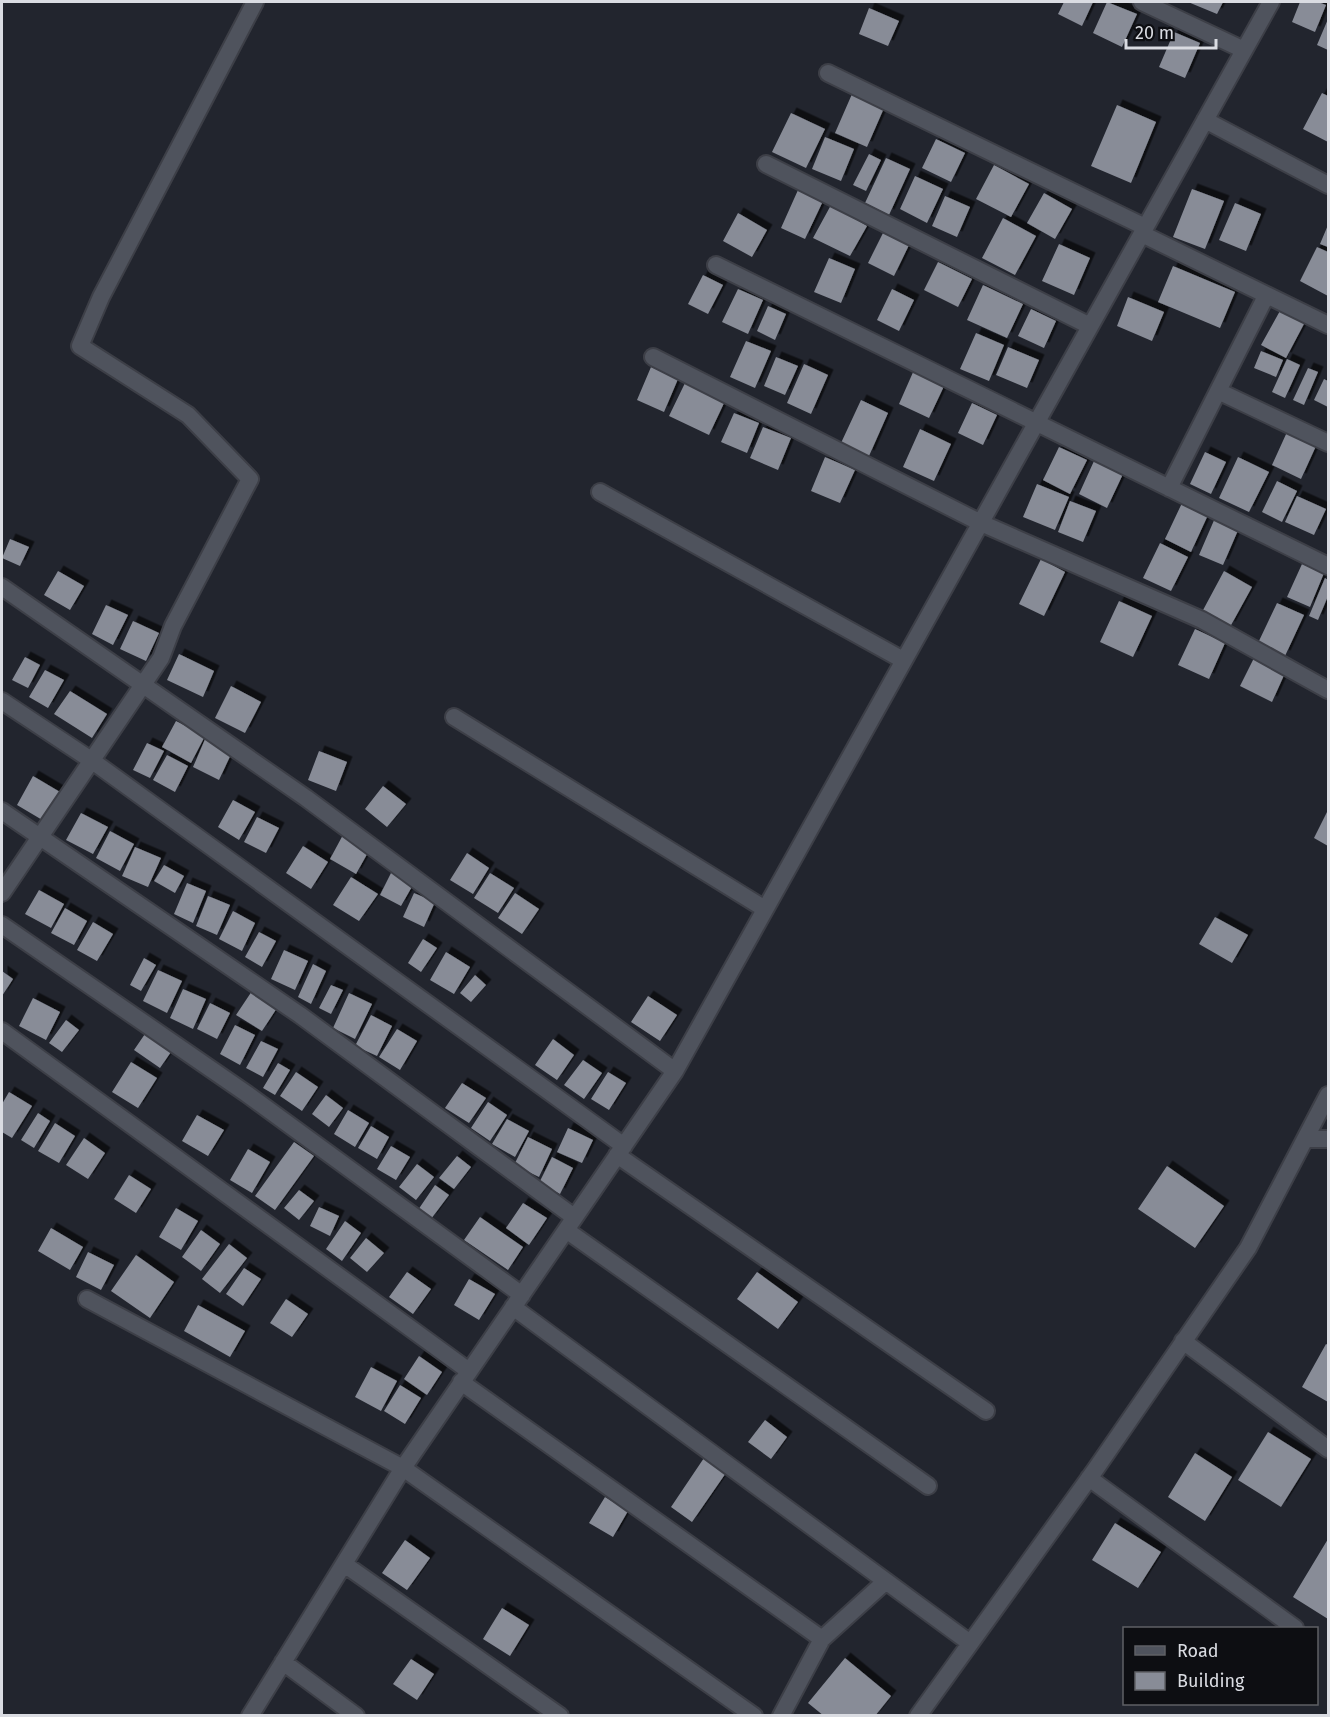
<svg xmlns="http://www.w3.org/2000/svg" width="1330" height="1717" viewBox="0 0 1330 1717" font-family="'Fira Sans',sans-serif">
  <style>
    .building { fill: #888c97; filter: url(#shadow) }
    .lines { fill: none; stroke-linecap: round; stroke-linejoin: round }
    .minor-casing { stroke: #3d3f47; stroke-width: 20 }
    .minor { stroke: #4f535d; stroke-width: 16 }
  </style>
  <defs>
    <filter id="shadow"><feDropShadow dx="5.5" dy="-5.5" stdDeviation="0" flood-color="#0009"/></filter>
  </defs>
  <rect width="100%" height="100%" fill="#22252e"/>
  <path class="building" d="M1064,2h29l-11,24 -24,-12z
    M1107,2l30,12 -15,33 -29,-14z
    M1188,2h35l-6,12z
    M1300,2h18l8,3 -11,27 -23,-10z
    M869,8l30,13 -11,25 -29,-12z
    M1328,19v31l-11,-5z
    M1174,32l26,11 -15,35 -26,-11z
    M1322,93l6,3v46l-25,-13z
    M852,94l32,14 -17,39 -32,-14z
    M1117,105l39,17 -25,61 -40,-17z
    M791,113l34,16 -19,39 -34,-16z
    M825,137l29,12 -13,32 -29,-12z
    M936,139l29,14 -14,29 -29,-14z
    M869,154l12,6 -15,31 -13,-6z
    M886,158l24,11 -21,46 -24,-12z
    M994,165l35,19 -18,33 -35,-18z
    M915,176l28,13 -16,34 -27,-14z
    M1192,189l32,12 -19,48 -32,-12z
    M798,190l25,11 -18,38 -24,-11z
    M1044,193l28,16 -17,30 -28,-16z
    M945,196l25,11 -13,30 -25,-11z
    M1235,203l26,11 -15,37 -27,-11z
    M831,205l36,21 -17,30 -37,-18z
    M738,213l29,17 -15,27 -29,-16z
    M1003,218l33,18 -21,39 -33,-17z
    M1328,225v22l-8,-3z
    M883,233l26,12 -15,31 -26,-13z
    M1059,244l31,14 -16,37 -32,-14z
    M1317,247l11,5v44l-28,-15z
    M829,258l26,11 -14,34 -27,-11z
    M938,262l34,17 -14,28 -34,-17z
    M1173,266l62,26 -15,36 -62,-26z
    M703,275l20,10 -15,29 -20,-10z
    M983,285l40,19 -16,34 -40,-18z
    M738,289l25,11 -15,34 -26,-12z
    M892,289l22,11 -15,31 -22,-11z
    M1128,297l36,15 -12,29 -35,-15z
    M768,306l18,8 -11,26 -18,-9z
    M1031,309l25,12 -12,27 -26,-12z
    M1281,309l24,13 -19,36 -25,-13z
    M976,333l28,12 -15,36 -29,-12z
    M746,341l25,10 -16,37 -25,-11z
    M1008,347l31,13 -12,28 -31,-13z
    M1261,351l22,9 -7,17 -22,-9z
    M776,357l22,9 -13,29 -21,-9z
    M1287,359l13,6 -15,33 -13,-6z
    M804,364l24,11 -17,39 -24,-11z
    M651,367l27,12 -14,33 -27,-12z
    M1308,368l10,4 -14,33 -11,-5z
    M914,370l31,14 -16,34 -30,-14z
    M1324,379l4,2v26l-14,-7z
    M685,383l40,18 -16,34 -40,-19z
    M861,400l27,13 -19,43 -28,-13z
    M972,403l25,12 -14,30 -25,-12z
    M734,413l25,10 -12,30 -26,-11z
    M763,427l28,11 -13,32 -28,-12z
    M920,429l31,15 -17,37 -31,-14z
    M1287,432l29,14 -15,33 -29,-14z
    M1059,447l28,13 -17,34 -27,-14z
    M1205,452l21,10 -15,32 -21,-10z
    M825,457l30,13 -15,33 -29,-12z
    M1238,457l31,15 -20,40 -30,-14z
    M1094,461l29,13 -16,34 -28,-14z
    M1277,481l20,10 -15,31 -20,-10z
    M1037,484l32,13 -14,33 -32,-13z
    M1297,496l29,13 -12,26 -29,-13z
    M1070,501l26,10 -13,31 -25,-10z
    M1182,503l26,12 -17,37 -26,-13z
    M1215,518l24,10 -16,37 -24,-10z
    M10,539l19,8 -9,19 -18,-8z
    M1160,543l28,14 -17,34 -28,-13z
    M1041,559l24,13 -21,44 -25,-12z
    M1302,564l22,9 -14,34 -23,-10z
    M58,571l26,15 -14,24 -26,-15z
    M1224,571l28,16 -22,40 -28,-15z
    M1325,578l3,2v16l-10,24 -9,-4z
    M1119,601l33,15 -19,41 -33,-15z
    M1277,603l27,12 -19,41 -27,-13z
    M106,605l22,10 -15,30 -21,-11z
    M133,621l26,12 -13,28 -26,-12z
    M1195,629l30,14 -16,36 -31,-14z
    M179,654l35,17 -11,26 -36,-17z
    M25,657l15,8 -12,23 -16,-8z
    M1254,658l31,15 -13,29 -32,-16z
    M45,670l19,10 -16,28 -19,-11z
    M231,686l30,16 -16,31 -30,-15z
    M70,691l37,23 -15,24 -38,-24z
    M176,721l29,15 -14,27 -29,-16z
    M206,737l27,13 -14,30 -26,-13z
    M147,743l17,8 -14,27 -17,-8z
    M319,751l28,11 -11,29 -28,-11z
    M167,755l21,11 -13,26 -22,-12z
    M33,776l27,16 -16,29 -27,-16z
    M383,786l23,18 -19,23 -22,-18z
    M233,800l22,12 -16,28 -21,-13z
    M1328,810v36l-14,-8z
    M81,813l27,14 -15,27 -27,-14z
    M257,817l22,11 -13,25 -22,-11z
    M110,831l24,13 -14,27 -24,-13z
    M344,833l27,14 -15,27 -26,-15z
    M303,846l25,16 -17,27 -25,-16z
    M135,847l26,11 -13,29 -26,-11z
    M467,853l22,15 -16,26 -23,-14z
    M164,865l20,11 -9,17 -21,-12z
    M392,871l22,12 -13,23 -21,-11z
    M490,873l24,15 -16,25 -24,-15z
    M351,877l27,17 -19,27 -26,-16z
    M187,883l19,8 -13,32 -19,-9z
    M39,890l25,14 -13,24 -26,-14z
    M414,893l21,9 -11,25 -21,-10z
    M515,893l24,16 -17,25 -24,-16z
    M208,896l22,9 -13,30 -21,-9z
    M65,908l22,13 -13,24 -23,-12z
    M233,911l22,12 -13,28 -23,-12z
    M1215,917l33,18 -16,28 -33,-19z
    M93,922l20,12 -16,27 -20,-11z
    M259,932l17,9 -14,26 -17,-10z
    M423,939l14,9 -16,24 -13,-9z
    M284,950l24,11 -13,29 -24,-11z
    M446,952l24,15 -16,27 -24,-14z
    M144,958l12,7 -15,26 -11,-6z
    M313,964l13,7 -15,33 -13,-7z
    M158,970l24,11 -15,32 -24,-12z
    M2,971l11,8 -11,17z
    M475,975l11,10 -15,17 -11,-9z
    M331,985l12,5 -12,24 -12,-6z
    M183,989l23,10 -13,30 -23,-11z
    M252,991l25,17 -15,23 -26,-16z
    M349,993l23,11 -17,35 -22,-11z
    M648,996l29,19 -17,26 -29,-19z
    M33,998l27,14 -14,28 -27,-14z
    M210,1003l20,10 -13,26 -20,-10z
    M371,1015l21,11 -15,30 -22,-10z
    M66,1020l13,10 -17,22 -13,-9z
    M235,1025l20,10 -15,30 -20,-11z
    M397,1029l20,12 -17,29 -21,-13z
    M147,1031l26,18 -13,19 -26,-18z
    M553,1039l21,16 -17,25 -22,-15z
    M261,1041l17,8 -15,28 -17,-9z
    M583,1060l19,13 -18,26 -20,-14z
    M131,1062l26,16 -19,30 -26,-16z
    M278,1063l12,7 -15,25 -12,-7z
    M296,1072l22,15 -16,24 -22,-15z
    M608,1072l18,11 -17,27 -18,-11z
    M462,1083l24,15 -17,25 -24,-15z
    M9,1092l23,14 -20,32 -10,-6v-28z
    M326,1095l17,13 -14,19 -17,-13z
    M488,1102l19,13 -17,26 -19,-13z
    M348,1110l21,13 -14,24 -21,-13z
    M38,1113l12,8 -16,27 -13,-8z
    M197,1115l27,15 -16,26 -26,-15z
    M507,1119l22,12 -14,26 -23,-13z
    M55,1123l20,13 -16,27 -21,-12z
    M371,1126l18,11 -12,22 -19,-11z
    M568,1128l25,12 -11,23 -25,-11z
    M528,1137l24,12 -13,28 -25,-12z
    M84,1138l21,15 -17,26 -22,-14z
    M294,1142l20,14 -39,54 -20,-14z
    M391,1146l19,11 -14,23 -19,-11z
    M248,1149l22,13 -18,31 -22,-13z
    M457,1156l14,11 -17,22 -15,-11z
    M552,1157l21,11 -13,26 -21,-11z
    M417,1164l17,13 -18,23 -17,-13z
    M1167,1166l57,40 -29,42 -57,-39z
    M129,1175l22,14 -15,24 -22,-14z
    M435,1185l14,10 -18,24 -13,-9z
    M299,1190l15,11 -15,19 -15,-12z
    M523,1203l24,15 -18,27 -23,-17z
    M319,1207l20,9 -9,20 -20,-10z
    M176,1208l22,13 -17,29 -22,-13z
    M480,1217l43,30 -15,23 -44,-30z
    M345,1221l16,12 -19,28 -16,-12z
    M51,1228l32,19 -13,23 -32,-19z
    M201,1230l19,14 -19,27 -19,-14z
    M366,1238l18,15 -17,19 -17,-14z
    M229,1244l18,14 -27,35 -18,-14z
    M88,1252l26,13 -13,25 -25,-13z
    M136,1255l38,27 -24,36 -39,-27z
    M244,1268l17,11 -18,27 -17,-12z
    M407,1272l24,17 -18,25 -24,-17z
    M757,1272l41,30 -20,27 -41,-30z
    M469,1279l26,15 -16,26 -25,-15z
    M286,1299l22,15 -16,23 -22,-14z
    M198,1305l47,26 -15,26 -46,-26z
    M1326,1344l2,1v57l-26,-15z
    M419,1356l23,16 -15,23 -23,-16z
    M371,1367l26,14 -16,30 -26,-14z
    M400,1385l21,13 -16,26 -21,-13z
    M765,1420l22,17 -16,22 -23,-17z
    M1268,1432l43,27 -30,48 -43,-27z
    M1195,1453l37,24 -27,44 -37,-24z
    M706,1455l22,15 -36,52 -21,-15z
    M605,1497l23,14 -15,26 -24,-14z
    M1115,1523l46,29 -23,36 -46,-28z
    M1328,1539v80l-35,-22z
    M405,1540l25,18 -23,32 -25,-17z
    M502,1608l27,17 -19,31 -27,-17z
    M845,1658l46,38 -16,20h-51l-16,-13z
    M411,1659l23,15 -17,26 -24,-16z"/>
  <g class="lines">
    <defs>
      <path id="minor" d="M1142,2l102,48
        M828,73l317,154
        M1205,120l123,65
        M766,164l324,162
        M1142,234l186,91
        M716,265l612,301
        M653,357l328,166 221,97 126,70
        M1218,391l110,52
        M1169,488l97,-192
        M600,492l303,168
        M2,587l304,211 369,273
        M2,701l89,59 533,386
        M454,717l311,192
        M2,811l298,204 274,202
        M2,893l159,-235 12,-32 77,-147 -62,-64 -108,-69 21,-49 154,-295
        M2,925l245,169 275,201
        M2,1031l467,340
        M1305,1139h23
        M617,1155l369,256
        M566,1230l362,256
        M87,1299l316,169 351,248
        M513,1307l457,336
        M1183,1341l145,108
        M461,1382l361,257
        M1089,1478l206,150
        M344,1564l216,152
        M283,1662l73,54
        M250,1716l153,-248 272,-397 596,-1069
        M781,1716l41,-77 64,-58
        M918,1716l177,-246 153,-222 80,-153"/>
    </defs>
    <use href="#minor" class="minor-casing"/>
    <use href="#minor" class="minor"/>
  </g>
  <rect width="1330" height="1717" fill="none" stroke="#dadce2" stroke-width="6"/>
  <rect x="1123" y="1627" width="195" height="78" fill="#0d0e12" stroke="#5f6065" stroke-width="1.5"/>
  <rect x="1135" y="1646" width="30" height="9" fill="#4f535d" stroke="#5f6065" stroke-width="1.5"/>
  <text x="1177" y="1657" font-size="18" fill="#dadce2">Road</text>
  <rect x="1135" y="1672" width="30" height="18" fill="#888c97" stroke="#5f6065" stroke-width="1.5"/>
  <text x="1177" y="1687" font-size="18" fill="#dadce2">Building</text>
  <path d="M1126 39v9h90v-9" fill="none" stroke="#dadce2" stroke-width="3"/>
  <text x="1135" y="39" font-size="18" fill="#dadce2" stroke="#0d0e12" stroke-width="4.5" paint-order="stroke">20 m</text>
</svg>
